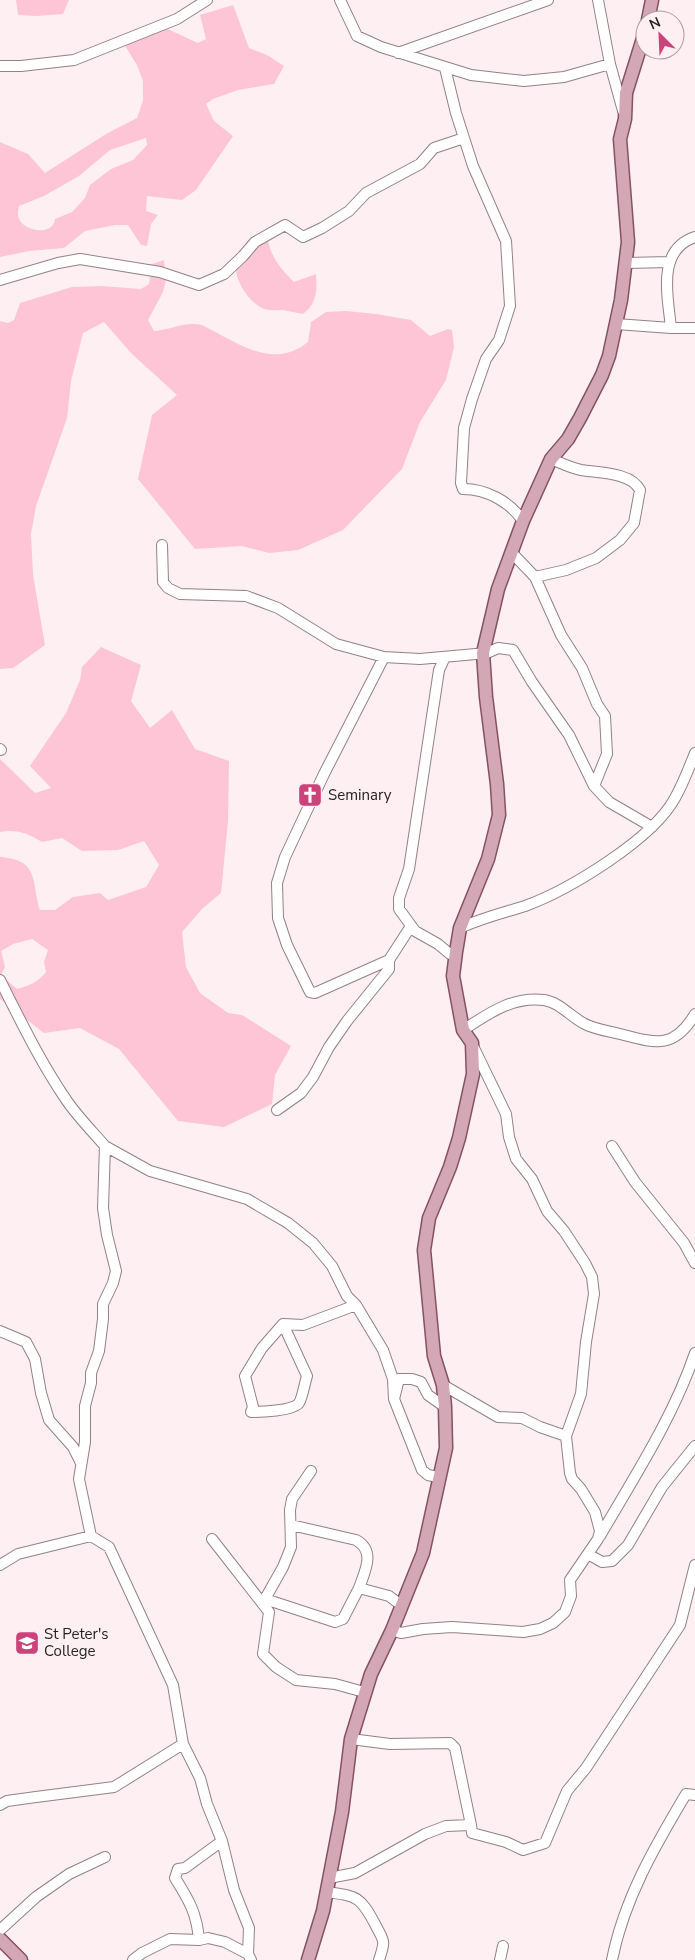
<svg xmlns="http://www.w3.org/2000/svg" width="695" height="1960" viewBox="0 0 695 1960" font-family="'Nunito Sans',sans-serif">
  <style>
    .green { fill: #fec5d6; fill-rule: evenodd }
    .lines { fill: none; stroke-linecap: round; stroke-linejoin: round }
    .minor-casing { stroke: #908286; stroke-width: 12 }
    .major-casing { stroke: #845262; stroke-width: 15 }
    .minor { stroke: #fff; stroke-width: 10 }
    .major { stroke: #d4a7b6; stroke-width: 12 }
    .labels { text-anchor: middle; stroke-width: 5; stroke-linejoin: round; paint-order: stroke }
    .poi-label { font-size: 15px; fill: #262122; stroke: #feeff3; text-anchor: start }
  </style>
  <rect width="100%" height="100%" fill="#feeff3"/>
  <path class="green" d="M16,0h53l-6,14 -27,2 -18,-1z
    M233,5l16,43 18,7 17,11 -10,18 -36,6 -25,9 -7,5 8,17 19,15 -37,54 -14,10 -35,-4 -1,15 12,4 -7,9 -4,22 -6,-1 -13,-20h-13l-30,6 -21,17 -35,3 -29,6v-115l28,12 17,19 61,-39 31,-16 6,-17v-20l-6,-16 -18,-29 42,-10 37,17 8,-4 -6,-24zM146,138l1,7 -14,15 -22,9 -21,16 -5,13 -13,14 -17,7c-2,17 -30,13 -36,0 -2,-4 -1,-8 0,-13l25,-10 35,-20 31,-26z
    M259,236l9,5c4,18 13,28 26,41l22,-8c1,17 1,29 -13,40 -7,-1 -13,-3 -20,-4 -6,0 -13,1 -19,-1 -15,-6 -30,-29 -28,-45 2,-9 8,-17 13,-25z
    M164,260l2,20 -3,12 -15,28 6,11c17,-1 30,-10 48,-6 35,17 70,46 106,17l3,-20 15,-10 20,-1 30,3 35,6 19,16 18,-7 4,1 2,17 -8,33 -26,42 -18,47 -59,61 -45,20 -29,3 -27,-7 -47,3 -57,-70 14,-64 25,-20 -45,-41 -28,-32 -21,11 -12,48 -4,37 -31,88 -5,28 2,41 12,70 -32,23 -13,1v-348l8,2 6,-3 6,-17 52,-16 30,-1 39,3 8,-5 2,-12 -2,-7z
    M101,647l40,18 -10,36 19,27 22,-18 23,39 34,12 -1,60 -7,72 -19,16 -20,23 4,35 14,26 28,20 14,2 49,31 -16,29 -3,29 -48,23 -46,-6 -59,-72 -39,-21 -36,5 -44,-34v-142c40,3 31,24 40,53h15l18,-13 27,-4 8,7 38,-13 13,-22 -15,-24 -26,9 -36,1 -20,-13 -20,4c-15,-9 -24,-13 -42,-10v-73l35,34 16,-5 -21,-22 36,-53 14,-33 2,-13zM32,939l16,11 -4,12 2,10c-8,10 -17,14 -29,17l-16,-14 4,-8 -4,-16 12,-7z"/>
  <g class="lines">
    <defs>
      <path id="minor" d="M340,0l17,36 24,11 90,28 53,6 40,-4 46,-13
        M598,0l12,64 13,47
        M398,53l150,-53
        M0,66h21l53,-6 103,-41 30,-19
        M445,68l11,45 17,53 33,75 4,65 -11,34 -13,19 -14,40 -8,29 -3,55 2,6c24,0 47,13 60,32
        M626,263l43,-1
        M0,280l58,-17 22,-4 80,13 39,13 25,-11 19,-18 12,-14 30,-17 18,12 19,-9 27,-17 17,-18 54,-29 14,-16 30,-10
        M616,324l55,4h24
        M671,328c-3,-31 -15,-78 24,-91
        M162,545l1,37 5,6 12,6 66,2 32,12 58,36 48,13 36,2 67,-6 11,-5 15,2 19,32 37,53 25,51 15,16 43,25
        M512,553l23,24 26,58 21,33 15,36 8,12 2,38 -13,32
        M535,577l31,-7 30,-12 24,-18 14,-17 6,-33c-9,-18 -42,-17 -59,-20 -10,-2 -20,-7 -30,-11
        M384,657l-60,117 -39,83 -8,26 1,35 9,27 23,47 5,1 74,-33
        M445,657l-6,13 -30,199 -10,29v11l16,22 23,13 12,10 6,-2
        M0,749l1,1
        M460,928c22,-10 43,-15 65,-22 44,-16 128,-67 150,-108 8,-14 14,-30 20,-45
        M0,980c21,42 41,83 67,121 11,16 25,30 38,45
        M463,1030c25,-16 49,-34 81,-30 15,2 26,16 39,23 10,6 25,8 37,11 35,9 54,16 75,-20
        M277,1110l24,-17 12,-16 16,-30 18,-26 42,-52v-9l22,-34
        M612,1146l23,36 49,61 11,20
        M283,1324l24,52c-2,6 -5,23 -8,27 -6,8 -39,9 -48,9l2,-5 -8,-31 17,-28z
        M283,1324l20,1 53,-20
        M0,1331l26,11 9,17 6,34 8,27 24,27 8,16
        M443,1385l55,32 24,1 18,9 26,9
        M394,1399l28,71 6,5 10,2
        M311,1471l-19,28 -2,11 1,37 -8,20 -18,32 70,23 8,-3 16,-31 30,8 12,9
        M291,1525l65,15c20,11 9,31 3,48
        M91,1536l-12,-57 6,-37v-36l6,-23v-10l8,-22 4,-32v-15l10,-21 3,-12 -9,-36 -4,-27 2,-62 45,25 97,28 41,24 25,20 19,23 15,30 9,9 27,45 10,29 1,20 5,-20h13l9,3 7,13 17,12
        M600,1536c34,-59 73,-118 95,-183
        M212,1539l57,73 -6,42 13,13 20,13 39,4 29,8
        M588,1554l14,8 10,-1 16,-16 34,-58 33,-41
        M0,1565l18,-11 73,-18 18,11 64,138 10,59 17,34 7,26 15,37 12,49 15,38 -1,26 3,6
        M392,1630l9,3 22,-4 29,-2 71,5 17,-3 13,-6 12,-11 6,-16 -1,-16 28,-41 2,-8 -5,-19 -14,-23 -9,-10 -2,-6 -4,-37 15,-42 5,-52 8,-48 -2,-17 -7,-14 -21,-32 -17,-20 -15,-32 -16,-20 -7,-22 -3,-23 -32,-66
        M351,1739l39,5 60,-1 5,5 16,77
        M0,1805l7,-4 29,-4 78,-10 69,-43
        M329,1878l26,-5 70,-39 21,-8 25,-1 1,8 34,9 17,8 22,-7 22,-52 19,-23 94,-143 15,-60
        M326,1892c31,4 34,4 49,32 9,18 11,15 4,36
        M0,1930l36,-33 33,-23 36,-17
        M199,1940c-2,-26 -10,-40 -24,-62l3,-9 7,-1 37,-27
        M133,1960l9,-7 28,-14 29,1 9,-2 17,4 23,12
        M500,1960l3,-14
        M612,1960c12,-61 43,-114 74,-166l9,1"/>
      <path id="major" d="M648,20l4,-20
        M0,1939l21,21
        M308,1960l15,-49 19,-99 9,-73 20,-65 21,-44 31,-77 23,-105 -1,-41 -2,-22 -9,-29 -10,-106 5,-32 21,-51 9,-29 14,-64 -1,-31 -9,-13 -10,-54 3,-24 4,-24 28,-69 11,-44 -2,-31 -11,-87 -3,-44 15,-64 25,-68 28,-62 17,-20 12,-21 22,-43 7,-19 12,-56 7,-58 -8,-103 5,-20 1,-26 19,-61"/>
    </defs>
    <use href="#minor" class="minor-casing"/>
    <use href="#major" class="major-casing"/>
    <use href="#minor" class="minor"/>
    <use href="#major" class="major"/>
  </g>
  <defs>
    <symbol id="church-square" viewBox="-11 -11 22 22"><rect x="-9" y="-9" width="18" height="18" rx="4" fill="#cc427b" stroke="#feeff3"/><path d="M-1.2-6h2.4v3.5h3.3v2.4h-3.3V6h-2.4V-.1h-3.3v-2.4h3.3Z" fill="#fff"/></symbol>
    <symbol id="school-square" viewBox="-11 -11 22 22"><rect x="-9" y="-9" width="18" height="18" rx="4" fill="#cc427b" stroke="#feeff3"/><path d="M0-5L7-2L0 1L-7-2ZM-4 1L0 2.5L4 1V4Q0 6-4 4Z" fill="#fff"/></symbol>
  </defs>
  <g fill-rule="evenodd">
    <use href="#church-square" x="296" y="781" width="28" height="28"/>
    <use href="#school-square" x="13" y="1629" width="28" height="28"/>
  </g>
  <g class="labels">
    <g class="poi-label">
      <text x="328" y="800">Seminary</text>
      <text x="44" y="1639">St Peter's<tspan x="44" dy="17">College</tspan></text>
    </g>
  </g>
  <g transform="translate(660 35) rotate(336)"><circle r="24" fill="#feeff3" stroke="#a89d9f"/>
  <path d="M0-4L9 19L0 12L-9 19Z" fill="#cc427b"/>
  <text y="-8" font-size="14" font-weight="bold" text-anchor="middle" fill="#262122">N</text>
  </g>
</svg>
